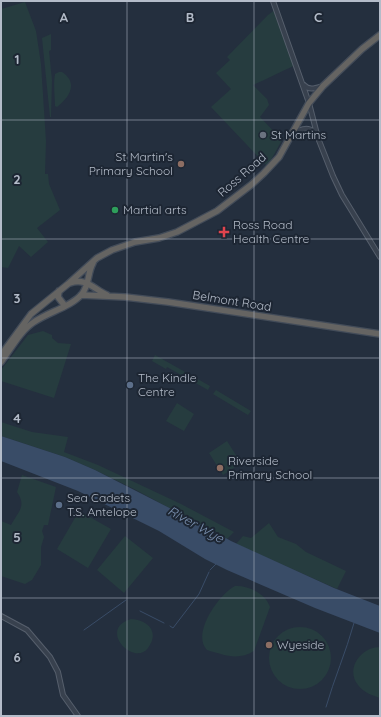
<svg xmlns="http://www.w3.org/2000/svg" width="381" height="717" viewBox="0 0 381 717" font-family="Quicksand,sans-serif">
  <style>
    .green { fill: #263c3f }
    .water { fill: #394c67 }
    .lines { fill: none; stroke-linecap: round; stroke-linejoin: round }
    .stream { stroke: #394c67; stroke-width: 1 }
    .tertiary-casing { stroke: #565f6c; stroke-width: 6 }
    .trunk-casing { stroke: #434c59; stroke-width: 8 }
    .tertiary { stroke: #38414e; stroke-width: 4 }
    .trunk { stroke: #656462; stroke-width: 5.5 }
    .grid { fill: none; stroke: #b4bcc9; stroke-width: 1; stroke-opacity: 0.55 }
    .worship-dot { fill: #6b7280; stroke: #1d2633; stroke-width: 1.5 }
    .education-dot { fill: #8d6e63; stroke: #1d2633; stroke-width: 1.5 }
    .leisure-dot { fill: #2e9e5b; stroke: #1d2633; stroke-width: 1.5 }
    .health-dot { fill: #e0444e; stroke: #1d2633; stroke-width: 1.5 }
    .service-dot { fill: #5c6f8a; stroke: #1d2633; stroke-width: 1.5 }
    .labels { text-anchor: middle; stroke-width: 4; stroke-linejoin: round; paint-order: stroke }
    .poi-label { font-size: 12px; fill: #b4bcc9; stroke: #1d2633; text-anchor: start }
    .street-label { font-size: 12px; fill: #b4bcc9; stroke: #1d2633 }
    .water-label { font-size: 13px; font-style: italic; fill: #7c92b1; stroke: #1d2633 }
    .grid-label { font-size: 13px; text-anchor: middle; font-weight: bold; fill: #b4bcc9; stroke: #1d2633; stroke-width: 4; stroke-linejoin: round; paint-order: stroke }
  </style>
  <rect width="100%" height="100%" fill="#242f3e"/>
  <path class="green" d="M25,2l11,29 5,33 5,77 -1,33h3l1,10 11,26 -23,18 11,14 -17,15 -12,-11 -11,22 -7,-1v-258z
    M276,9l20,56c-15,6 -28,14 -43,20l14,14 2,6 -9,12 22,23 -11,20 -5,5 -55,-58 20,-18 -15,-16 14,-13 -3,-3 41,-42z
    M51,34v16l-2,1 3,29 -1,37h-1l-8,-79z
    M59,72h3c17,11 7,26 -5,35l-2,-1c0,-10 -2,-22 0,-32z
    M43,331l9,4v3l6,5 13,1 -17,54 -53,-17v-11l27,-35z
    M155,355l55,31 -2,4 -41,-23 -1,2 -14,-8z
    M216,390l35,21 -3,4 -35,-21z
    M177,403l17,11 -10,17 -18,-10z
    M1,422l31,10 36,5 -4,15 34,13 83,39 53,28 -7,7 -93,-50 -39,-19 -30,-13 -64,-21z
    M227,441l14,22 -18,12 -14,-22z
    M22,475l34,12 -8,38h-4l-2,6 2,6 -3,10v18l-9,15 -7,4 -24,-8v-55l10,4c7,-13 16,-19 6,-33z
    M79,511l32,18 -23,39 -31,-19z
    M269,523l9,14 18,7 10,8 40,19 -9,18 -101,-45 7,-8 8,2z
    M125,536l28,22 -29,35 -27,-23z
    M235,586c13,-1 31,8 35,21l-16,44c-16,10 -30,4 -47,-1 -16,-16 12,-56 28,-64z
    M131,619c17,1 29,13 17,29 -14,19 -51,-19 -17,-29z
    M269 658a31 31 0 1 1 62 0a31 31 0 1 1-62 0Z
    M380,647v51c-8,-3 -16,-5 -22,-13 -13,-16 3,-38 22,-38z"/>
  <path class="water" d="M1,436l64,21 30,13 102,52 34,19 103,47 46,18v27l-65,-25 -88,-38 -22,-11 -46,-28 -81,-40 -77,-30z"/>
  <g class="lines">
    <path class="stream" d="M210,570l7,-7
      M140,611l24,12
      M170,626l3,2 26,-34 10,-22
      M84,630l42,-30
      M326,707c8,-28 20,-55 28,-84"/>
    <defs>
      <path id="tertiary" d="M273,1l36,102 9,35 15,38 9,19 38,62
        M304,85c5,6 12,3 19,1
        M293,133c10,-5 15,-6 24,0
        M1,616l26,14 23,27 8,15 5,23 15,21"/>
      <path id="trunk" d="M70,283c15,-6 24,6 37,12
        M59,291l-1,6 7,9
        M81,295l44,2 43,5 212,32
        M1,355l30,-41 37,-30 29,-26 15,-8 23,-8 24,-4 18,-6 40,-21 34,-26 13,-12 15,-16 30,-54 14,-17 39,-37 18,-14
        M1,362c10,-13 19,-31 33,-40 14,-10 37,-15 48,-28 8,-11 5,-20 11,-31"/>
    </defs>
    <use href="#tertiary" class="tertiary-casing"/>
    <use href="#trunk" class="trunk-casing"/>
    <use href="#tertiary" class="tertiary"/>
    <use href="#trunk" class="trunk"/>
  </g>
  <path class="grid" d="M127,1v715M254,1v715M1,120h379M1,239h379M1,358h379M1,478h379M1,598h379"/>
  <circle class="worship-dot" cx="263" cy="135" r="4"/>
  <g class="education-dot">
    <circle cx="181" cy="164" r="4"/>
    <circle cx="220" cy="468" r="4"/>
    <circle cx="269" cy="645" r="4"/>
  </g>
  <circle class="leisure-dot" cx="115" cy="210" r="4"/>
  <path class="health-dot" d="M222 226h4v4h4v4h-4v4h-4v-4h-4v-4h4z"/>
  <g class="service-dot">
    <circle cx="130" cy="385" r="4"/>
    <circle cx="59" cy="505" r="4"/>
  </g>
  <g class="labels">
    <g class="poi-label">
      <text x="271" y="139">St Martins</text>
      <text x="173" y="161" text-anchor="end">St Martin's<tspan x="173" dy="14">Primary School</tspan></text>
      <text x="123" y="214">Martial arts</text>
      <text x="233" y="229">Ross Road<tspan x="233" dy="14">Health Centre</tspan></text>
      <text x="138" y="382">The Kindle<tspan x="138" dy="14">Centre</tspan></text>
      <text x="228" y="465">Riverside<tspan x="228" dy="14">Primary School</tspan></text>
      <text x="67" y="502">Sea Cadets<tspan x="67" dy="14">T.S. Antelope</tspan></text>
      <text x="277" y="649">Wyeside</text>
    </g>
    <g class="street-label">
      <text transform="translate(242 175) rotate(-41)" y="4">Ross Road</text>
      <text transform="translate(232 301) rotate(9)" y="4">Belmont Road</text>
    </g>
    <g class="water-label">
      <text transform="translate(196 524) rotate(29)" y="5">River Wye</text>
    </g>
  </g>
  <g class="grid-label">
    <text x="64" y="22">A</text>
    <text x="190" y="22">B</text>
    <text x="318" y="22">C</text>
    <text x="17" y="64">1</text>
    <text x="17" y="184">2</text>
    <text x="17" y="303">3</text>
    <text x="17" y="423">4</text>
    <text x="17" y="542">5</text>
    <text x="17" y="662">6</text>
  </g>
  <rect width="381" height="717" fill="none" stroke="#b4bcc9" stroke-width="4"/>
</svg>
